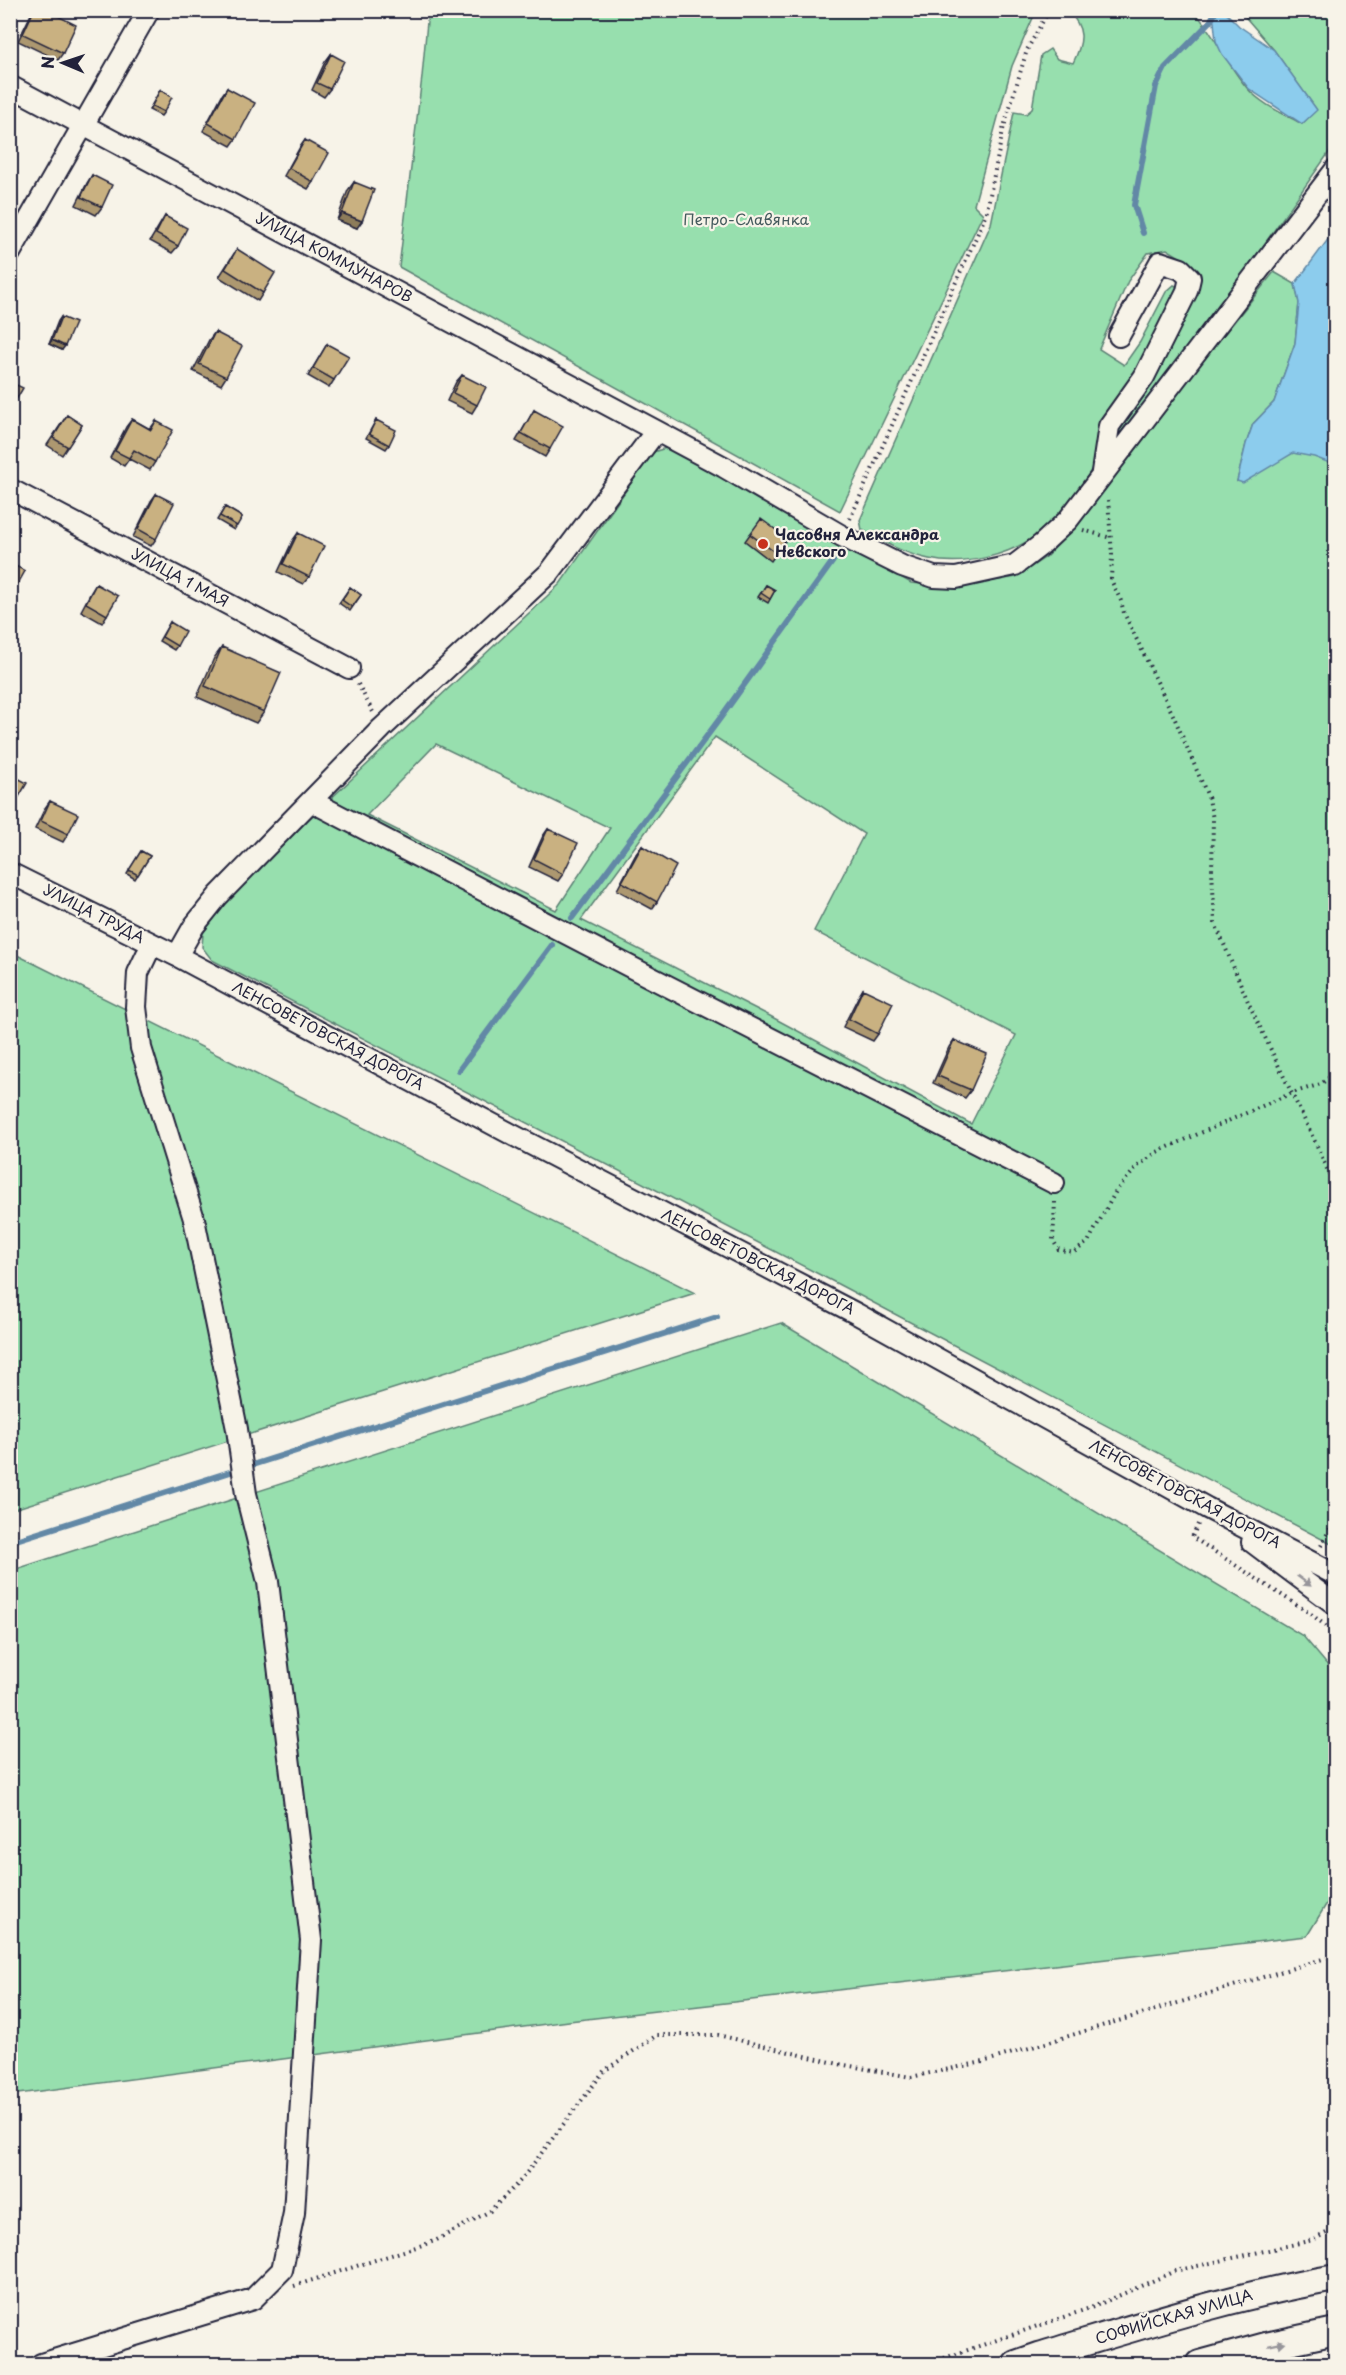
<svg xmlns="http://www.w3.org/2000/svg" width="1346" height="2375" viewBox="0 0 1346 2375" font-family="'Playpen Sans',sans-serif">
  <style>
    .green { fill: #97dfae; stroke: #5c8074; stroke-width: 1.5; fill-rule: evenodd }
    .water { fill: #8ccced; stroke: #6288a6; stroke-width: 1.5 }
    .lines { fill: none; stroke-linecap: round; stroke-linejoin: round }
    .stream { stroke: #6288a6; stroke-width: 6 }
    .minor-casing { stroke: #22223b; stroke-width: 24 }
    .major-casing { stroke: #22223b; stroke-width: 30 }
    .path { stroke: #22223b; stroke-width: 4; stroke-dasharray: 1.5 4.5; stroke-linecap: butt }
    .minor { stroke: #f7f3e8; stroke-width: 20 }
    .major { stroke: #f7f3e8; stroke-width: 26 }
    .wall { fill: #ad986f; stroke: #22223b; stroke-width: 1.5 }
    .shaded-wall { fill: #8d7c5a; stroke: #22223b; stroke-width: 1.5 }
    .building { fill: #c9b181; stroke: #22223b; stroke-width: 1.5 }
    .oneway { fill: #97959a }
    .poi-dot { fill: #c8321e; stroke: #f7f3e8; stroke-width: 2 }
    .labels { text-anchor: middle; stroke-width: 4.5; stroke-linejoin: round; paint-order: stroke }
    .park-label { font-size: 15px; fill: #455b5e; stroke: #f7f3e8 }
    .street-label { font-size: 15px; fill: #22223b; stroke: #f7f3e8 }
    .poi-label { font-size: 15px; font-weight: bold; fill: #22223b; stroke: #f7f3e8; text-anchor: start }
  </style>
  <rect width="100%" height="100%" fill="#f7f3e8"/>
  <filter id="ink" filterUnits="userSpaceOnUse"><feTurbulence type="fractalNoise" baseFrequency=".0167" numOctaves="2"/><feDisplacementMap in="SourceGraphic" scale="12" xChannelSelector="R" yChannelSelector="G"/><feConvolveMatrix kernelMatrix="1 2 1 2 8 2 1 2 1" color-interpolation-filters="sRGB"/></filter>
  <g filter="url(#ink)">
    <path class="green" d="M428,11h608l-24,55 -38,139 9,9 -143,297 -441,-244 23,-190z
      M1068,11h126c21,23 32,53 53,77 14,16 37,26 55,36l14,-15 -42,-59 -34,-39h95v133l-96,136 -113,152 -10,1 33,-53 52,-102 -8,-13 -26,-16 -19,4 -20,28 -29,68 25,16 16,-23 26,-50 8,-7 6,3c-17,36 -34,72 -51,107 -23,49 -46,101 -89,137 -27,23 -76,35 -111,27 -24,-5 -46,-17 -67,-29l-2,-10 131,-296 23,-112 12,2 6,-5 9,-54 9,-6 7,10 16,4c11,-22 12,-35 -5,-52z
      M1274,272l21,12 4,19 -4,40 -21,59 -21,22 -7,20 -9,37 56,-28 21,3 22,9 -1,1081 -503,-265 -620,-321 -10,-13 1,-14 30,-39 76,-75 251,-235 93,-132 13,-4 13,3 232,132 46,4 59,-10 30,-20 26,-27 38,-53zM715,737l149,97 -50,97 202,104 -45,89 -201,-108 -189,-96zM436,744l174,84 -54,82 -189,-95z
      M11,952l684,341 -684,217z
      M781,1323l522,313 32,38v216l-28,46 -738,85 -558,74 -1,-524z"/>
    <path class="water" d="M1210,11h14l15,15 35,24 43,60 -15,14 -53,-35 -27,-35 -6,-13 -2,-19z
      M1335,230v235l-21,-8 -21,-4 -50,30 -6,-2 9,-37 7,-20 21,-22 21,-59 4,-40 -4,-19z"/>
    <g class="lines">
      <path class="stream" d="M1143,233l-9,-28 22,-119 9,-18 45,-46 5,-9
        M572,918l149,-201 112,-156
        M459,1070l93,-125
        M10,1542l707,-225"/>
      <defs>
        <path id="minor" d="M10,86l714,381 118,69 60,30 32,11 22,1 59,-13 26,-20 27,-25 268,-351
          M10,253l139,-243
          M1102,472l7,-46 35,-49 43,-86 3,-13 -9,-9 -21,-7 -41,74
          M10,489l339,179
          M311,801l339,176 404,206
          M10,873l167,83 334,178 346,180 350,194 129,67
          M177,956l17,-30 24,-30 164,-168 168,-156 106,-141
          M1252,1542l84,63
          M41,2364l212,-65 29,-29 12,-57 17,-273 -43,-358 -22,-88 -9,-65 -43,-210 -53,-171 -5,-41 2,-34 9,-19"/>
        <path id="major" d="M1016,2364l23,-8c98,-29 196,-61 297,-78
          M1200,2364l66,-18 70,-15"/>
      </defs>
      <use href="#minor" class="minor-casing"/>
      <use href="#major" class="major-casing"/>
      <path class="path" d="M1108,500l4,55 -1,25 10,21 3,12 50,104 35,82 4,20 -1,52 3,52 34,81 69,144 18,42
        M850,519l136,-304 17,-85 24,-80 21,-38
        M1083,530l28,8
        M358,684l15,28
        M1055,1202l-2,38 5,9 15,4 15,-11 28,-51 22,-25 19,-14 135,-59 29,-9 15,-12
        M1198,1524l-6,13 119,77 25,20
        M1321,1546l15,-29
        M294,2286l141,-45 55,-30 31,-31 83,-109 53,-36h61l121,29 72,13 72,-15 343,-104
        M927,2364l166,-57 82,-36 138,-31 23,-12"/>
      <use href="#minor" class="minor"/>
      <use href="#major" class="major"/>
    </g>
    <path class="wall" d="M33,10h13l17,43 -5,7 -40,-19z
      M331,54l-1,35 -6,8 -12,-7 13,-28z
      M227,88l9,51 -5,7 -28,-15 19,-36z
      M160,90l4,22 -3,4 -12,-6z
      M305,140l8,42 -5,7 -24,-13 16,-29z
      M92,175l10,32 -6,8 -20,-10 11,-22z
      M354,182l3,46 -20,-8 11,-30z
      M165,216l13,30 -6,7 -22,-12z
      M237,249l26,44 -5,8 -39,-24z
      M61,317l1,33 -13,-6 9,-23z
      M215,332l11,45 -5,8 -28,-14 16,-31z
      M327,344l7,36 -5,8 -21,-12z
      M462,375l15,30 -5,8 -25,-12 9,-19z
      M534,410l16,39 -5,8 -29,-16z
      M67,415l15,10 -20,30 -15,-10z
      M132,419l18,10 6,-8 -1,41 -5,8 -21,-11 -5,7 -14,-8 16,-31z
      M376,420l13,25 -3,4 -20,-11z
      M156,494v45l-5,7 -18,-9 18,-36z
      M225,507l17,10 -8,13 -17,-10z
      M298,533l11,44 -6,7 -25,-12 15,-32z
      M750,534l37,4 -16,23 -26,-20z
      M96,584l11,31 -5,8 -21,-12 10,-19z
      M766,585l9,5 -7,13 -10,-6z
      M350,587l11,8 -11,16 -11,-8z
      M170,622l7,24 -3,4 -15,-9z
      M222,647l42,65 -8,11 -59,-26 17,-39z
      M50,801l18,33 -5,8 -28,-13 10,-21z
      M548,829l15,45 -5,7 -29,-14 14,-31z
      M642,846l15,56 -5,7 -35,-19 19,-36z
      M141,851l9,5 -15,23 -8,-5z
      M863,989l15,45 -5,7 -30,-14 15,-30z
      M954,1040l17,50 -6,8 -32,-15 16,-36z"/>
    <path class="shaded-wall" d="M342,213l20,8 -5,7 -20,-8z
      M52,340l13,6 -3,4 -13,-6z"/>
    <path class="building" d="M34,10h12l30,15 -13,28 -40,-19z
      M331,54l13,7 -14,28 -13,-6z
      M227,88l28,15 -19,36 -28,-16z
      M160,90l12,7 -8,15 -12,-6z
      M305,140l24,13 -16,29 -24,-14z
      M92,175l20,10 -10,22 -21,-10z
      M354,182l20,8 -12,31 -20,-8z
      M165,216l22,12 -9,18 -22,-12z
      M237,249l38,24 -12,20 -38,-24z
      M61,317l14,6 -10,23 -13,-6z
      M215,332l27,14 -16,31 -27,-13z
      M327,344l22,12 -15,24 -21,-12z
      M462,375l24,12 -9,18 -24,-12z
      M10,382l13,6 -13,22z
      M534,410l29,16 -13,23 -29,-16z
      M67,415l15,10 -14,22 -15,-9z
      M132,419l19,11 5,-9 17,9 -18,32 -21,-12 -5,8 -14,-7z
      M376,420l20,10 -7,15 -20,-11z
      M156,494l18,9 -18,36 -18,-10z
      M225,507l17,10 -5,9 -17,-10z
      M761,519l26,19 -11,15 -26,-19z
      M298,533l26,13 -15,31 -26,-13z
      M10,563l15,8 -15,27z
      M96,584l22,12 -11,19 -21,-12z
      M766,585l9,5 -5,9 -9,-6z
      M350,587l11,8 -9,12 -10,-7z
      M170,622l15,9 -8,15 -15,-9z
      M222,647l59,26 -17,39 -59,-26z
      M10,774l17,9 -14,24 -3,-2z
      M50,801l28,13 -10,20 -27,-13z
      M548,829l30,14 -15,31 -29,-15z
      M642,846l34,20 -19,36 -35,-20z
      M141,851l9,5 -12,19 -9,-5z
      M863,989l30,14 -15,31 -29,-15z
      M954,1040l33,14 -16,36 -33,-14z"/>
    <defs><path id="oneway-solid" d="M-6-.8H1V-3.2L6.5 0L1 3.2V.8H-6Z" transform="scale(1.5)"/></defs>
    <g class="oneway">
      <use href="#oneway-solid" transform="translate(1304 1581) rotate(37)"/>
      <use href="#oneway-solid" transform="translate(1277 2344) rotate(-12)"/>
    </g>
  </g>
  <circle class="poi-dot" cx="763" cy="544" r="6"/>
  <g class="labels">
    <g class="park-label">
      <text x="746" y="225">Петро-Славянка</text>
    </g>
    <g class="street-label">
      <text transform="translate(334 258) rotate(28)" y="5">УЛИЦА КОММУНАРОВ</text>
      <text transform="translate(180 578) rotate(28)" y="5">УЛИЦА 1 МАЯ</text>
      <text transform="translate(94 914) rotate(27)" y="5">УЛИЦА ТРУДА</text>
      <text transform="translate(328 1036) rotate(28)" y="5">ЛЕНСОВЕТОВСКАЯ ДОРОГА</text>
      <text transform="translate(758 1262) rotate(27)" y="5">ЛЕНСОВЕТОВСКАЯ ДОРОГА</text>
      <text transform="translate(1185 1494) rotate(28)" y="5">ЛЕНСОВЕТОВСКАЯ ДОРОГА</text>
      <text transform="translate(1174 2317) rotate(-16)" y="5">СОФИЙСКАЯ УЛИЦА</text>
    </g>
    <g class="poi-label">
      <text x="775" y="540">Часовня Александра<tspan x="775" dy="17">Невского</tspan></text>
    </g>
  </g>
  <rect width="1346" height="2375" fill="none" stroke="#f7f3e8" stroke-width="36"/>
  <rect x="18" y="18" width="1310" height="2339" fill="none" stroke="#22223b" stroke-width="2" filter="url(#ink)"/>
  <g transform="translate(63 63) rotate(272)" stroke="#f7f3e8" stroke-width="4.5" paint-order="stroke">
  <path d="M0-4.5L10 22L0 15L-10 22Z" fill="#22223b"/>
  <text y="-9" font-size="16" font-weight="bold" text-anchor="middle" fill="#22223b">N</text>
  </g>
</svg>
